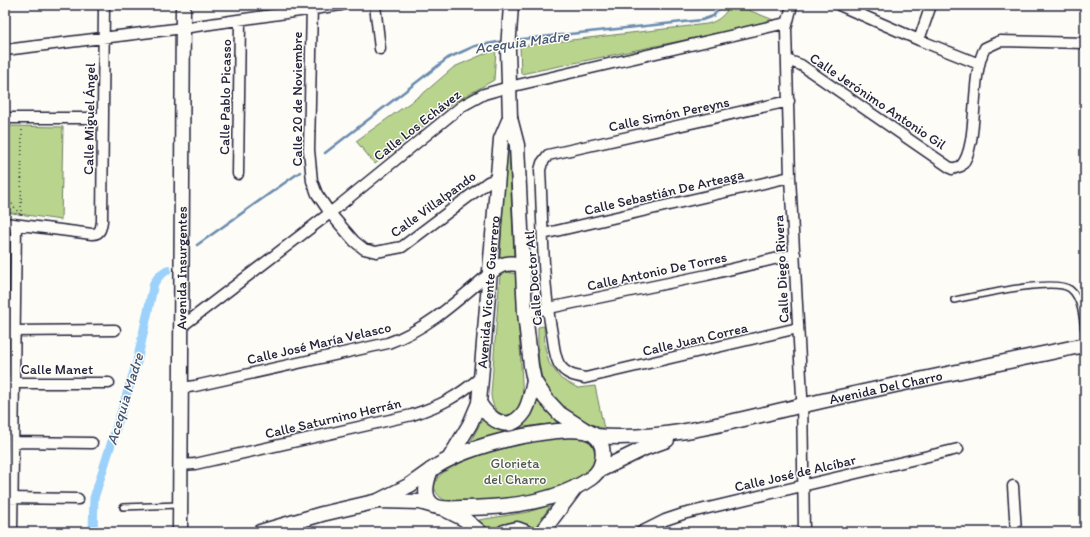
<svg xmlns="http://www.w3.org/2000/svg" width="1090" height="537" viewBox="0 0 1090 537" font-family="Itim,sans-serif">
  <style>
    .green { fill: #b9d58d; stroke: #6e7c64 }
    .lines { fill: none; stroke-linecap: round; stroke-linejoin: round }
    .stream { stroke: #6b8bae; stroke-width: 2.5 }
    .canal { stroke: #9bd1fa; stroke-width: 9 }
    .lane-casing { stroke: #22223b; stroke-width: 8 }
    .street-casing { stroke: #22223b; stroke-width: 13 }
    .secondary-casing { stroke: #22223b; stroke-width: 17 }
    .path { stroke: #22223b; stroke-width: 1.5; stroke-dasharray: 1 3; stroke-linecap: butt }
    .lane { stroke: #fdfcf7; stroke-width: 5 }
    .street { stroke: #fdfcf7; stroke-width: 10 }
    .secondary { stroke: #fdfcf7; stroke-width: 14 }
    .labels { text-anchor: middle; stroke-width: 3; stroke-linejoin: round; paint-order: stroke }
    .street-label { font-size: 14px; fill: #22223b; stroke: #fdfcf7 }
    .park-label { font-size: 14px; fill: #4f5854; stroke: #fdfcf7 }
    .water-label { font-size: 15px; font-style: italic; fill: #465774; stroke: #fdfcf7 }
  </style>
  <rect width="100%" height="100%" fill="#fdfcf7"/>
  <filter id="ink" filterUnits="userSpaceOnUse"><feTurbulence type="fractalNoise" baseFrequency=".025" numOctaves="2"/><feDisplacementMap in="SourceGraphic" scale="8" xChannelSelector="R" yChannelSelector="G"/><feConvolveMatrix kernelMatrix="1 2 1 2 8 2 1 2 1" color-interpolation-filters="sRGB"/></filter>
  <g filter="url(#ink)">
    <path class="green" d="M731,5h5l40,16 -255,53 -1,-28 187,-22c12,-3 17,-9 24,-19z
      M496,49l-2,31 -41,23 -78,61 -19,-23 69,-49 29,-25z
      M5,126l58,1 -2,93 -56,-8z
      M506,149l3,1 5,108h-14z
      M507,272l9,2 7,126c-9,23 -30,19 -32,-5l9,-121z
      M544,326l1,22 4,15 12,16 17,9 17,-2 9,43c-25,-9 -46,-22 -60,-47 -7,-13 -6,-40 -6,-55z
      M536,398l22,25 -34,4 -53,14 12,-23 31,10c16,-8 19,-13 22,-30z
      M564,437c13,1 28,1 34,15 -2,5 -2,11 -5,14 -25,26 -84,34 -117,36 -10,1 -28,3 -36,-5 -35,-34 107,-59 124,-60z
      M551,505l-18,25c-13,-11 -28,-11 -39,2h-3l-12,-12 49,-8z"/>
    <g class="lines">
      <path class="stream" d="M513,40l189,-20 11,-4 9,-11
        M325,153l123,-95 27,-12 29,-5
        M197,245l103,-73"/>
      <path class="canal" d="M93,532l1,-34 43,-136 17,-79 6,-8 7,-5"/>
      <defs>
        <path id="lane" d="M954,300c22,-4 99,-23 116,-11 13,10 13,37 15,52
          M123,507l56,-2"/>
        <path id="street" d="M312,5l-3,145 3,31 5,13 13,19 24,28 10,8 12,3 26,-5 86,-65 9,-4
          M375,5l5,44
          M792,5l-6,24 4,148 12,219 2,136
          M839,5l80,35 60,24
          M919,40l12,-35
          M5,50l178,-22 158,-23
          M787,60l14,5 151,104 9,-3c19,-20 8,-90 24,-118l15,-7 85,2
          M789,101l-241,54 -6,8 -2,7c3,54 2,111 12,164 2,10 2,21 7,30 6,10 15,12 26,14l213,-50
          M5,118h98
          M238,174l2,-154
          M5,223l87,11c8,0 9,-5 10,-13l2,-216
          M543,234l247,-57
          M525,313l182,-38 88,-21
          M181,327l149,-114 132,-107 22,-12 25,-7 277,-64
          M14,331l101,-1
          M5,383h104
          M181,388l14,-2 193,-43c40,-14 71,-44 103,-71
          M13,442l79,1
          M180,465l15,-1 217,-49c30,-10 45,-18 70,-39
          M1013,486l3,46
          M5,498l73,1
          M12,532l4,-307
          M641,532l24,-12 18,-6 275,-65"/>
        <g id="secondary">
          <path d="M511,5l-3,45 2,68 7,27 8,168 6,53 3,15 12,18 14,15 28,18"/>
          <path d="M491,272c10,-9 19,-10 32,-7"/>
          <path d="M479,403c11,17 30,32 46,8 5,-9 7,-20 9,-30"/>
          <path d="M571,430c5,1 13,0 18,2 19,8 17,35 2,46 -35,25 -87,30 -129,30 -9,0 -19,2 -27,-2 -14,-7 -8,-26 -4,-36 33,-24 99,-38 140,-40z"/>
          <path id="s1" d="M595,436c73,6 139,-16 209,-31 93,-21 187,-40 281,-60"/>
          <path id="s2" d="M449,459l21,-35 9,-21 22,-264 9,-21"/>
          <path d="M600,470l45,-22 22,-8"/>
          <path d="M380,501l40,1 14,4"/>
          <path d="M446,510l18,9 16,13"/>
          <path id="s3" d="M180,532l3,-527"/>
          <path d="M260,532l62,-18 56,-13 32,-16 21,-15"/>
          <path d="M504,532l13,-3 8,3"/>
          <path d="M542,532l34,-45"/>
        </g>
      </defs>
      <use href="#lane" class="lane-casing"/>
      <use href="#street" class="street-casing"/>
      <use href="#secondary" class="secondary-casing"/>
      <path class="path" d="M5,194l15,21
        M21,215l1,-88"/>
      <use href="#lane" class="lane"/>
      <use href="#street" class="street"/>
      <use href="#secondary" class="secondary"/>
    </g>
  </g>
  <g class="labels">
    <g class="street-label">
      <text transform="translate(225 97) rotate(-89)" y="5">Calle Pablo Picasso</text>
      <text transform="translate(297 99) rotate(-90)" y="5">Calle 20 de Noviembre</text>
      <text transform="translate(878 101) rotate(34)" y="5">Calle Jerónimo Antonio Gil</text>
      <text transform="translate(669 114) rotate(-12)" y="5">Calle Simón Pereyns</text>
      <text transform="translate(89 119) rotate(-89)" y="5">Calle Miguel Ángel</text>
      <text transform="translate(417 125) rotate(-38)" y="5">Calle Los Echávez</text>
      <text transform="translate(664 192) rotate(-13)" y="5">Calle Sebastián De Arteaga</text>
      <text transform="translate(433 204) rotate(-36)" y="5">Calle Villalpando</text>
      <text dy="5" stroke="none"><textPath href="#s3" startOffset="264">Avenida Insurgentes</textPath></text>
      <text transform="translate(781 269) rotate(-93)" y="5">Calle Diego Rivera</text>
      <text transform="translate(657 271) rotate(-12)" y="5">Calle Antonio De Torres</text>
      <text transform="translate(533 278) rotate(-95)" y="5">Calle Doctor Atl</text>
      <text dy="5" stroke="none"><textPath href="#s2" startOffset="175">Avenida Vicente Guerrero</textPath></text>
      <text transform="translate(695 339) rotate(-13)" y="5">Calle Juan Correa</text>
      <text transform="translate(319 343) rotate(-13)" y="5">Calle José María Velasco</text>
      <text x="57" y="374">Calle Manet</text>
      <text dy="5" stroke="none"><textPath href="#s1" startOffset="296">Avenida Del Charro</textPath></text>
      <text transform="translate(333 418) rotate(-13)" y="5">Calle Saturnino Herrán</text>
      <text transform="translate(795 473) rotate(-13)" y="5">Calle José de Alcíbar</text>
    </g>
    <g class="park-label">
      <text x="515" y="468">Glorieta<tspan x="515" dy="16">del Charro</tspan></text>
    </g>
    <g class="water-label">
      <text transform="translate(522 42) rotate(-8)" y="5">Acequia Madre</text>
      <text transform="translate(125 399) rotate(-73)" y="5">Acequia Madre</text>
    </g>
  </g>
  <rect width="1090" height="537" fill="none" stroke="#fdfcf7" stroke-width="20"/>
  <rect x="10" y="10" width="1070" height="517" fill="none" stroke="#22223b" stroke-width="1.5" filter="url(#ink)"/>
</svg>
